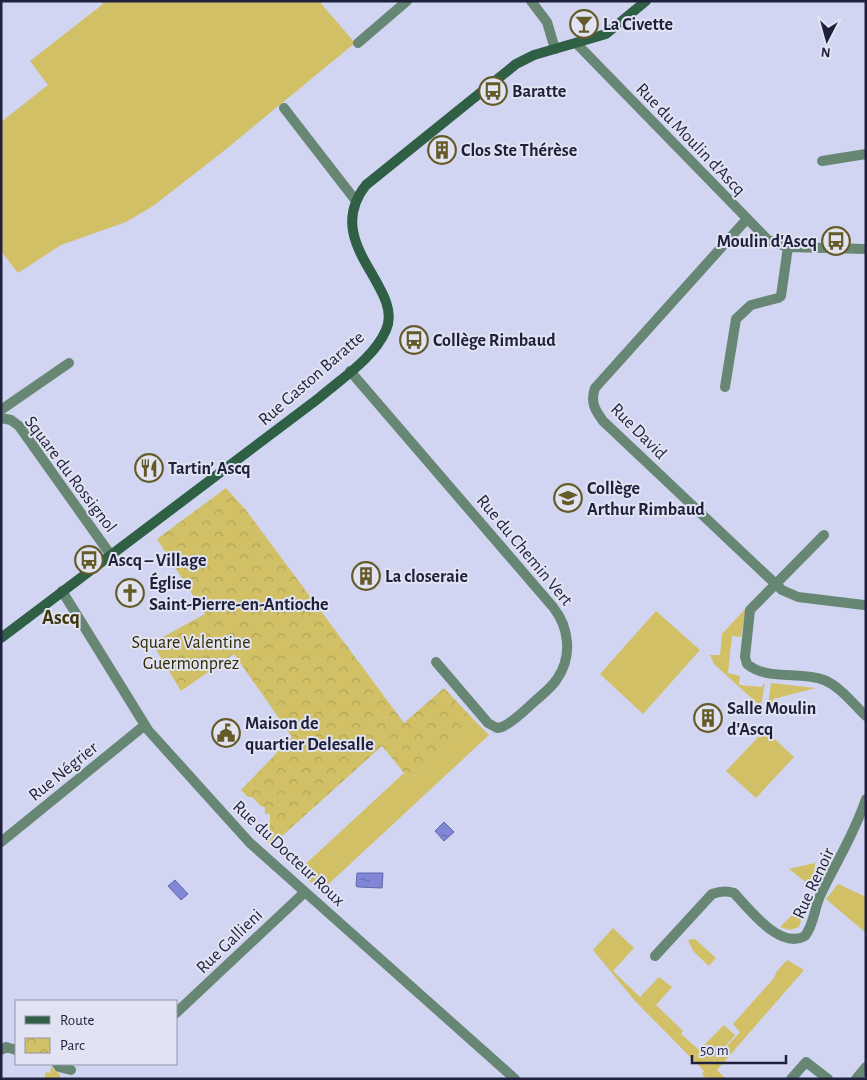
<svg xmlns="http://www.w3.org/2000/svg" width="867" height="1080" viewBox="0 0 867 1080" font-family="'Alegreya Sans',sans-serif">
  <style>
    .green { fill: #d1c065 }
    .park { fill: url(#park-crowns) }
    .water { fill: url(#water-ripples); stroke: #6468a8 }
    .lines { fill: none; stroke-linecap: round; stroke-linejoin: round }
    .street { stroke: #678774; stroke-width: 10 }
    .secondary { stroke: #2f6046; stroke-width: 10 }
    .labels { text-anchor: middle; stroke-width: 4; stroke-linejoin: round; paint-order: stroke }
    .poi-label { font-size: 18px; font-weight: bold; fill: #1f213c; stroke: #e1e3f2; text-anchor: start }
    .street-label { font-size: 18px; fill: #1f213c; stroke: #e1e3f2 }
    .park-label { font-size: 18px; fill: #312a00; stroke: #e1e3f2 }
    .quarter-label { font-size: 20px; font-weight: bold; fill: #3d350b; stroke: #e1e3f2 }
  </style>
  <defs>
    <pattern id="park-crowns" width="20" height="18" patternUnits="userSpaceOnUse" patternTransform="scale(1.25)"><rect width="20" height="18" fill="#d1c065"/><path d="M2 6a3 3 0 1 1 6 0M12 15a3 3 0 1 1 6 0" fill="none" stroke="#b3a559"/></pattern>
    <pattern id="water-ripples" width="26" height="14" patternUnits="userSpaceOnUse" patternTransform="scale(1.25)"><rect width="26" height="14" fill="#8187d7"/><path d="M2 4q2-2 4 0t4 0M15 11q2-2 4 0t4 0" fill="none" stroke="#696eb0"/></pattern>
  </defs>
  <rect width="100%" height="100%" fill="#d1d5f2"/>
  <path class="green" d="M102,1h217l36,42 -135,111 -67,52 -27,16 -65,23 -43,28 -17,-22v-129l47,-37 -18,-24 73,-57z
    M746,608l-5,29 -9,-1 -4,37 12,3 -1,9 23,2 3,-5 -4,25 -47,-43 -4,-9h10l2,-21z
    M656,611l44,39 -57,64 -43,-40z
    M771,683l45,5 -43,11 2,8h-7z
    M474,720l15,15 -168,156 -23,-20 106,-98 6,7z
    M765,730l29,27 -38,41 -30,-27z
    M815,863l-2,25 -24,-19z
    M838,884l28,13v36l-40,-34z
    M807,900l-8,27 -9,3 -10,-3z
    M613,928l21,20 -21,23 27,26 19,-20 13,10 -16,18 27,26 -2,3 18,16 25,-25 11,10 -26,31 31,-34 -7,-8 41,-46 3,-7 10,-11 17,10 -87,100 9,9h-19l-5,-5 2,-3 -69,-70 -42,-51z
    M695,939l21,19 -7,8 -16,-15 -5,-11z
    M52,1064l1,5 6,4 2,6h-17l2,-7 4,1z"/>
  <path class="park" d="M226,488l19,21 159,214 40,-35 30,32 -64,60 -28,-34 -111,100 -4,-4 7,-7 -4,-4v-17h-5v-7h-3l-10,-10h-4l-7,-7 51,-53 -58,-83 -53,37 -29,-48 53,-29 -48,-75z"/>
  <path class="water" d="M444,822l10,10 -10,9 -9,-10z
    M357,873h26l-1,15 -24,-1 -2,-1z
    M175,880l13,14 -7,6 -13,-14z"/>
  <g class="lines">
    <path class="street" d="M531,1l16,21 8,27
      M358,43l49,-42
      M577,44l191,196 20,7 78,2
      M284,108l72,93
      M822,161l44,-7
      M746,220l-151,168c-5,14 0,22 8,33l179,169 16,7 66,8
      M350,371l203,236c16,20 20,49 4,72 -5,8 -14,15 -22,22 -10,9 -20,20 -33,26l-5,1 -9,-5 -52,-61
      M725,387l11,-68 15,-14 27,-7 3,-2 7,-49
      M1,410l68,-47
      M1,418l10,2 8,6 91,128
      M824,535l-74,75 -5,47 2,7c20,17 54,7 77,16 17,7 29,24 42,36
      M62,591l86,139 102,113 265,236
      M1,842l144,-117
      M655,956l57,-62c8,-3 14,-4 22,-1 16,17 46,57 71,43 9,-12 9,-26 15,-40 16,-34 33,-59 46,-97
      M176,1013l129,-121
      M1,1050l5,-3 10,3
      M57,1064l2,3 12,3
      M791,1079l15,-17 22,17
      M856,1079l10,-12"/>
    <path class="secondary" d="M1,638l318,-240c22,-19 55,-40 67,-68 19,-42 -66,-87 -20,-145l150,-121 18,-9 72,-21 40,-33"/>
  </g>
  <defs>
    <symbol id="bar-ring" viewBox="-11 -11 22 22"><circle r="9.5" fill="#e1e3f2" stroke="#645b28" stroke-width="1.5"/><path d="M-6-5H6L.8 .8V4.5H3.5V6h-7V4.5H-.8V.8Z" fill="#645b28"/></symbol>
    <symbol id="bus-ring" viewBox="-11 -11 22 22"><circle r="9.5" fill="#e1e3f2" stroke="#645b28" stroke-width="1.5"/><path d="M-5-6H5V4H4V6H2V4H-2V6H-4V4H-5ZM-3.5-4V0h7V-4ZM-3.5 1.2v1.5H-2V1.2ZM2 1.2v1.5H3.5V1.2Z" fill="#645b28"/></symbol>
    <symbol id="building-ring" viewBox="-11 -11 22 22"><circle r="9.5" fill="#e1e3f2" stroke="#645b28" stroke-width="1.5"/><path d="M-4-6H4V6H1V3H-1V6H-4ZM-2.5-4.3h1.7v1.8h-1.7ZM.8-4.3h1.7v1.8H.8ZM-2.5-1h1.7V.8h-1.7ZM.8-1h1.7V.8H.8Z" fill="#645b28"/></symbol>
    <symbol id="restaurant-ring" viewBox="-11 -11 22 22"><circle r="9.5" fill="#e1e3f2" stroke="#645b28" stroke-width="1.5"/><path d="M-5-6h1v4h1v-4h1v4h1v-4h1v5L-1.5 .5V6h-2V.5L-5-1ZM5-6V6H3V1.5H1.5Q1.5-4 5-6Z" fill="#645b28"/></symbol>
    <symbol id="school-ring" viewBox="-11 -11 22 22"><circle r="9.5" fill="#e1e3f2" stroke="#645b28" stroke-width="1.5"/><path d="M0-5L7-2L0 1L-7-2ZM-4 1L0 2.5L4 1V4Q0 6-4 4Z" fill="#645b28"/></symbol>
    <symbol id="church-ring" viewBox="-11 -11 22 22"><circle r="9.5" fill="#e1e3f2" stroke="#645b28" stroke-width="1.5"/><path d="M-1.2-6h2.4v3.5h3.3v2.4h-3.3V6h-2.4V-.1h-3.3v-2.4h3.3Z" fill="#645b28"/></symbol>
    <symbol id="civic-ring" viewBox="-11 -11 22 22"><circle r="9.5" fill="#e1e3f2" stroke="#645b28" stroke-width="1.5"/><path d="M-.6-6.5H3V-4.5H.6V-3L4-1V1h2V6H-6V1h2V-1L-.6-3ZM-1.2 2.5V6h2.4V2.5Z" fill="#645b28"/></symbol>
  </defs>
  <g fill-rule="evenodd">
    <use href="#bar-ring" x="568" y="8" width="32" height="32"/>
    <use href="#bus-ring" x="477" y="75" width="32" height="32"/>
    <use href="#building-ring" x="426" y="134" width="32" height="32"/>
    <use href="#bus-ring" x="820" y="225" width="32" height="32"/>
    <use href="#bus-ring" x="398" y="324" width="32" height="32"/>
    <use href="#restaurant-ring" x="133" y="452" width="32" height="32"/>
    <use href="#school-ring" x="552" y="482" width="32" height="32"/>
    <use href="#bus-ring" x="73" y="544" width="32" height="32"/>
    <use href="#building-ring" x="350" y="560" width="32" height="32"/>
    <use href="#church-ring" x="114" y="577" width="32" height="32"/>
    <use href="#building-ring" x="692" y="702" width="32" height="32"/>
    <use href="#civic-ring" x="210" y="717" width="32" height="32"/>
  </g>
  <g class="labels">
    <g class="poi-label">
      <text x="603" y="30">La Civette</text>
      <text x="512" y="97">Baratte</text>
      <text x="461" y="156">Clos Ste Thérèse</text>
      <text x="817" y="247" text-anchor="end">Moulin d'Ascq</text>
      <text x="433" y="346">Collège Rimbaud</text>
      <text x="168" y="474">Tartin’ Ascq</text>
      <text x="587" y="494">Collège<tspan x="587" dy="21">Arthur Rimbaud</tspan></text>
      <text x="108" y="566">Ascq – Village</text>
      <text x="385" y="582">La closeraie</text>
      <text x="149" y="589">Église<tspan x="149" dy="21">Saint-Pierre-en-Antioche</tspan></text>
      <text x="727" y="714">Salle Moulin<tspan x="727" dy="21">d'Ascq</tspan></text>
      <text x="245" y="729">Maison de<tspan x="245" dy="21">quartier Delesalle</tspan></text>
    </g>
    <g class="street-label">
      <text transform="translate(691 139) rotate(46)" y="6">Rue du Moulin d'Ascq</text>
      <text transform="translate(311 378) rotate(-41)" y="6">Rue Gaston Baratte</text>
      <text transform="translate(639 431) rotate(45)" y="6">Rue David</text>
      <text transform="translate(71 474) rotate(53)" y="6">Square du Rossignol</text>
      <text transform="translate(525 550) rotate(50)" y="6">Rue du Chemin Vert</text>
      <text transform="translate(63 771) rotate(-39)" y="6">Rue Négrier</text>
      <text transform="translate(289 853) rotate(43)" y="6">Rue du Docteur Roux</text>
      <text transform="translate(813 883) rotate(-65)" y="6">Rue Renoir</text>
      <text transform="translate(229 941) rotate(-44)" y="6">Rue Gallieni</text>
    </g>
    <g class="park-label">
      <text x="191" y="648">Square Valentine<tspan x="191" dy="21">Guermonprez</tspan></text>
    </g>
    <g class="quarter-label">
      <text x="61" y="624">Ascq</text>
    </g>
  </g>
  <rect width="867" height="1080" fill="none" stroke="#1f213c" stroke-width="5"/>
  <rect x="15" y="1000" width="162" height="65" fill="#e1e3f2" stroke="#9395a9"/>
  <rect x="25" y="1016" width="25" height="8" fill="#2f6046" stroke="#9395a9"/>
  <text x="60" y="1025" font-size="15" fill="#1f213c">Route</text>
  <rect x="25" y="1038" width="25" height="15" fill="url(#park-crowns)" stroke="#9395a9"/>
  <text x="60" y="1050" font-size="15" fill="#1f213c">Parc</text>
  <g transform="translate(827 40) rotate(186)" stroke="#e1e3f2" stroke-width="4" paint-order="stroke">
  <path d="M0-4L9 19L0 12L-9 19Z" fill="#1f213c"/>
  <text y="-8" font-size="14" font-weight="bold" text-anchor="middle" fill="#1f213c">N</text>
  </g>
  <path d="M692 1055v8h94v-8" fill="none" stroke="#1f213c" stroke-width="2.5"/>
  <text x="700" y="1055" font-size="15" fill="#1f213c" stroke="#e1e3f2" stroke-width="4" paint-order="stroke">50 m</text>
</svg>
